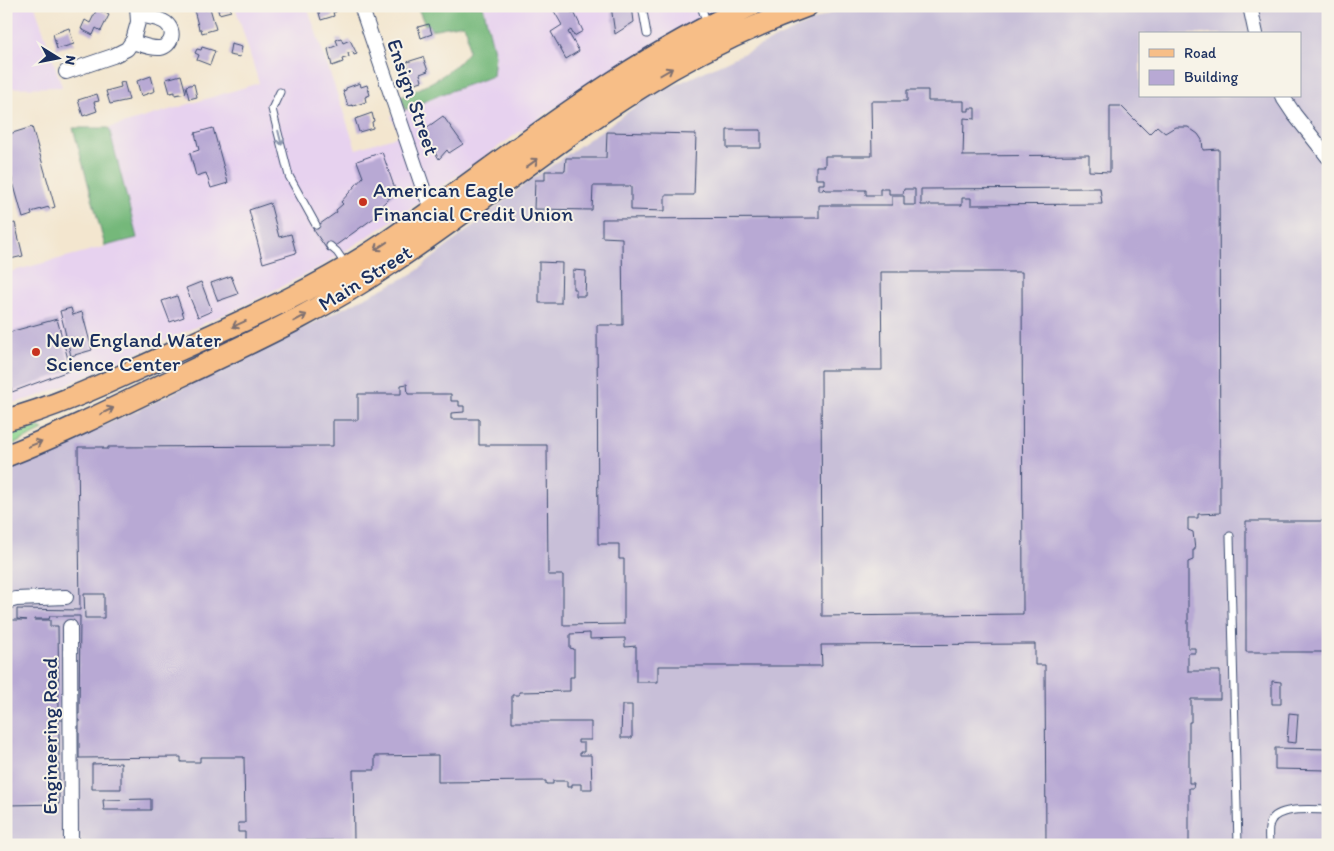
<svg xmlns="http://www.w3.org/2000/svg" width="1334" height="851" viewBox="0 0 1334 851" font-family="Itim,sans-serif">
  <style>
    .built { fill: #e7d2ef }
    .industrial { fill: #c8bfd8; fill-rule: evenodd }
    .green { fill: #90d790; stroke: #568377 }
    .forest { fill: #74b87a; stroke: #48746c }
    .building { fill: #b8a9d4; fill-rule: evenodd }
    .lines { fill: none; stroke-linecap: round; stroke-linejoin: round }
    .service-casing { stroke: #3b4a6f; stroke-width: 9 }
    .minor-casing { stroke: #3b4a6f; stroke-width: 16 }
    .primary-casing { stroke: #3b4a6f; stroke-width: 24 }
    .service { stroke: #fff; stroke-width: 7 }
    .minor { stroke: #fff; stroke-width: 14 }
    .primary { stroke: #f7be87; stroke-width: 21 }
    .oneway { stroke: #7e6f70 }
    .oneway2 { stroke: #8d97ae }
    .poi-dot { fill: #c8321e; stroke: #f7f3e8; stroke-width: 2 }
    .labels { text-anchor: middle; stroke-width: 4; stroke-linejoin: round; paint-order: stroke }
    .street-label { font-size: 21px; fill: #1b2f5e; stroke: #f7f3e8 }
    .poi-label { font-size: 21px; fill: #1b2f5e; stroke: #f7f3e8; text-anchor: start }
  </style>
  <rect width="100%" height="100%" fill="#f7f3e8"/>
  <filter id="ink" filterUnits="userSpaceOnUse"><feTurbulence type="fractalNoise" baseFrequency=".02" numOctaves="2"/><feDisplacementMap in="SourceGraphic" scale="10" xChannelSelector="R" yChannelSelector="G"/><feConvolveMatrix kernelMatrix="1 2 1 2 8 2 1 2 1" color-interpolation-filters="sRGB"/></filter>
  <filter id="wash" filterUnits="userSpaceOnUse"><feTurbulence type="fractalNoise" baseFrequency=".0096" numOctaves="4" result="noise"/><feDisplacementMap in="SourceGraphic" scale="20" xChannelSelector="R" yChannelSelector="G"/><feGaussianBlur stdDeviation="1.12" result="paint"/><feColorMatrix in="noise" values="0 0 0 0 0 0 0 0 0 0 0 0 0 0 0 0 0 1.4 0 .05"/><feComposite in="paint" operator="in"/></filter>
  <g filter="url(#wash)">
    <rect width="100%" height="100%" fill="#f3e6cf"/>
    <path class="built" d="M6,6h29l27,81 -56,1z
      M235,6h72l49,143 44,-14 -9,-19 51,-22 51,-18 2,-21 -12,-49h251l-66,32 -91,54 -194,135 -63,40 -73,37 -183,82 -28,11 -30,8v-132l131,-35 -28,-110 150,-45z"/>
    <path class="industrial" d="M846,6h482v839h-1322v-377l133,-58 275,-137 110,-88 125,-88zM1140,34h160v62h-160z"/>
    <path class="green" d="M33,425l10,5 -37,18v-17z"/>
    <path class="forest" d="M417,6h66l12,49 -2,21 -51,18 -37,16 -4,-13c26,-12 49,-22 67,-45l-1,-21 -4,-7 -32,6 -2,-6 -4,1z
      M73,128h36l28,110 -32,8z"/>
    <g id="blocks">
      <path class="building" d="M217,6h13l1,5 -12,3z
        M317,6h24v1l-6,2 1,3h-3l1,4 -13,4z
        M562,6h6l4,7 2,-1 9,19 -9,5 -3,-6 -3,2 11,19 -13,8 -15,-27 11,-7 -8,-14z
        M611,6h21l2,16 -19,12z
        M204,7l1,3 5,-2 6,21 -14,4 -1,-4h-2l-5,-19z
        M97,9l12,6 -8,16 -5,-3 -3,7 -12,-6 4,-9 5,3z
        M429,24l3,10 -11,4 -3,-11z
        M69,28l5,16 -17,5 -4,-15z
        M341,38l2,5 7,-3 7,14 -3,1 -1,-3 -5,1 1,4 -7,2 1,3 -11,4 -4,-17 10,-4 -2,-5z
        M231,44l11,3 -2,10 -11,-2z
        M202,47l13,4 -5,14 -13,-5 2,-5 -4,-2 2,-4 4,1z
        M423,57l5,14 -8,3 2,7 -13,4 -6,-17 5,-1 -1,-5z
        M181,75l5,18 -11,2v-3l-5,1 -4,-14z
        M151,76l4,15 -14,5 -4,-15z
        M124,82l5,18 -19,4 -4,-13 15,-4 -1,-4z
        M360,83l1,4 6,-2 3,10 -5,2 1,5 -13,4 -1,-1 -4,1 -5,-15 3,-1v-2z
        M194,84l3,13 -8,2 -3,-13z
        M907,90h21v11h36v10h5v-3h6v11l-11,-1 -1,38 126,-1v16l21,1v-66h11l28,28 8,-8 8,7 10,-6h13l10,7 4,6 1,10 16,-1 1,364 -22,1v4h-10v12l5,2 2,18h-2v10l-5,2v86h7v5h-7v18h32v28h-29v23h-2v61h5l-1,5h-4v57h-143l-1,-180h-10v-21l-214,1 1,21h-164v16h-22v-36l-11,1v-9l-35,1v-6l-20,1v14l4,1v28h-4v14l-51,1v3h-7v27h79v18h-13v3h6v9h-4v3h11l1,34h-11v-5h-9v3h-5v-6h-14v3h-7v-3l-108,1v-27l-63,1v14h-22l1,70 -109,1v-9h-7v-9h7l-1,-66h-44v5h-19v-5l-102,1v-38h-20v84l-50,1v-42h-3v-143h21l-10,-1v-10l63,1 -2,-163h25v2h5v-2l225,-1v-26h25v-26h43v-9l6,-1 1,10h43v7h8v5h5v6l-13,1v6h28v26h68l1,130h15v50l61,-1v-65h-5v-15h-21l-1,-219h26l-1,-87 -20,-1v-18l217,-1v-13h73v-9h12v9h11v-16h-11l-1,5h-14v-5h-9v6h-14v-5h-41l-2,-2v2h-5v-6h6v-5h-8v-13h9v-10h47l-1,-55h36zM1100,188l2,16 -131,1v-7h-9v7h-41v-16zM881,272h141l1,342 -201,2 -1,-246h61zM84,594h20v24h-19zM50,616h30l-1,98h-20l-1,-88h-8v-6h-16v-1h15z
        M97,94l2,7 -5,1 3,9 -14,5 -5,-16z
        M372,113l2,8 -2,1 1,6 -14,4 -4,-13z
        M443,116l20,28 -14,9 -2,-3 -8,9 -17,-28z
        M32,127l23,80 -6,2v-2l-18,5 1,3 -9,3 -17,-61v-22z
        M213,128l15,55 -17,5 -5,-15 -10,3 -6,-23 9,-3 -4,-17z
        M727,130h34v18h-34z
        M607,132l89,2 -2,61h-29v16l-34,-1v-24h-38l-1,24 -58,-1 1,-29h10v-9h20l1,-13h40z
        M382,152l14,40 -21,19 3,4 -50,36 -15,-22 24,-17 -1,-2 7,-6 -2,-2 22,-25 -6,-16z
        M270,203l9,34 12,-3 5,19 -33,10 -14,-53z
        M15,223l8,33 -17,4v-35z
        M539,262l23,1 -1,40h-22z
        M573,270l13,1 -1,25h-9v-7h-3z
        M231,276l7,18 -20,7 -7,-18z
        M201,282l11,29 -14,6 -12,-29z
        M177,296l7,21 -14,5 -8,-21z
        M71,308l2,7 9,-3 10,38 -21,6 -11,-45z
        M57,319l14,51 -59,22 -6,-22v-37z
        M1246,521h82v131h-82z
        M1272,681l9,1v22h-9z
        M622,705h10v33h-11z
        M1289,713l9,1 -2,29 -9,-1z
        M1275,748l53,1v21l-53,-1z
        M121,763v26h-29v-25z
        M151,799v11h-47l-1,-10z"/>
    </g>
  </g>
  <g filter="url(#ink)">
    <use href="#blocks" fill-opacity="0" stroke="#3b4a6f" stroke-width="1"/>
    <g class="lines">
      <defs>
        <path id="service" d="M642,6l5,28
          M701,6l6,18
          M280,92l-8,17 17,67 27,49
          M330,246l7,6 9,13
          M1230,536l8,309
          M1269,845c0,-8 -2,-17 2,-24 7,-15 42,-11 57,-11"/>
        <path id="minor" d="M361,6l64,188 5,8 10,11
          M1250,6l6,28
          M132,42c8,2 19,7 28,6 12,-2 16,-17 6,-25 -7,-5 -19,-6 -27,-8
          M66,72l47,-16 14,-7 6,-9 5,-18 -1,-16
          M1282,96l12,18 34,43
          M6,602l10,-3 50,-2
          M70,627l1,218"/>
        <path id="primary" d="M6,420c57,-15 110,-42 164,-66 75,-34 148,-65 217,-112 120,-82 229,-176 363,-236
          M6,456c61,-24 119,-53 177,-81 71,-34 143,-67 208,-112 85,-56 163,-122 250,-176 52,-33 108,-60 166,-81"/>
      </defs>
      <use href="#service" class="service-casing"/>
      <use href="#minor" class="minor-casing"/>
      <use href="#primary" class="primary-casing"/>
      <use href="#service" class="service"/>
      <use href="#minor" class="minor"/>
      <use href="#primary" class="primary"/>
    </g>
    <defs><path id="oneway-shaft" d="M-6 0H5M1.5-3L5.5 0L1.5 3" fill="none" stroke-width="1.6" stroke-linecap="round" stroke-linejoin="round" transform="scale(1.25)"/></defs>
    <g class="oneway">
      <use href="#oneway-shaft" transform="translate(666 72) rotate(-30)"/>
      <use href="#oneway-shaft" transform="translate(532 163) rotate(-36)"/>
      <use href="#oneway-shaft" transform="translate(381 246) rotate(146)"/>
      <use href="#oneway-shaft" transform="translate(300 318) rotate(-28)"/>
      <use href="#oneway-shaft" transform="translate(239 324) rotate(156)"/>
      <use href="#oneway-shaft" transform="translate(107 411) rotate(-26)"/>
      <use href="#oneway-shaft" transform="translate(35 444) rotate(-23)"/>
    </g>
    <use class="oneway2" href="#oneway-shaft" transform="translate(280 138) rotate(76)"/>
  </g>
  <g class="poi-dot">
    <circle cx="363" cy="202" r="5"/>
    <circle cx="36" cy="352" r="5"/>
  </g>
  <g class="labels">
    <g class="street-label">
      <text transform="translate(413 97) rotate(71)" y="7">Ensign Street</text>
      <text transform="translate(365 278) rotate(-32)" y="7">Main Street</text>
      <text transform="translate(50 736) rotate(-90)" y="7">Engineering Road</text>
    </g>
    <g class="poi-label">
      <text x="373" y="197">American Eagle<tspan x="373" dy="24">Financial Credit Union</tspan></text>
      <text x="46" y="347">New England Water<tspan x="46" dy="24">Science Center</tspan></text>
    </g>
  </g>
  <rect width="1334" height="851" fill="none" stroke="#f7f3e8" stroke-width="25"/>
  <rect x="1139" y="32" width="162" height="65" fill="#f7f3e8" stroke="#9fa5b1"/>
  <rect x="1149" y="49" width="25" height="8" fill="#f7be87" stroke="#9fa5b1"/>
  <text x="1184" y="58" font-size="15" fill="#1b2f5e">Road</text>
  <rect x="1149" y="70" width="25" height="15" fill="#b8a9d4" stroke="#9fa5b1"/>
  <text x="1184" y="82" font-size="15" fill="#1b2f5e">Building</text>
  <g transform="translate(58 58) rotate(100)" stroke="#f7f3e8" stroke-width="4" paint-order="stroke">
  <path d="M0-4L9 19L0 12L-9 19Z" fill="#1b2f5e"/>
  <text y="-8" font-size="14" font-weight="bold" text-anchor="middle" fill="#1b2f5e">N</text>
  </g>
</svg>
